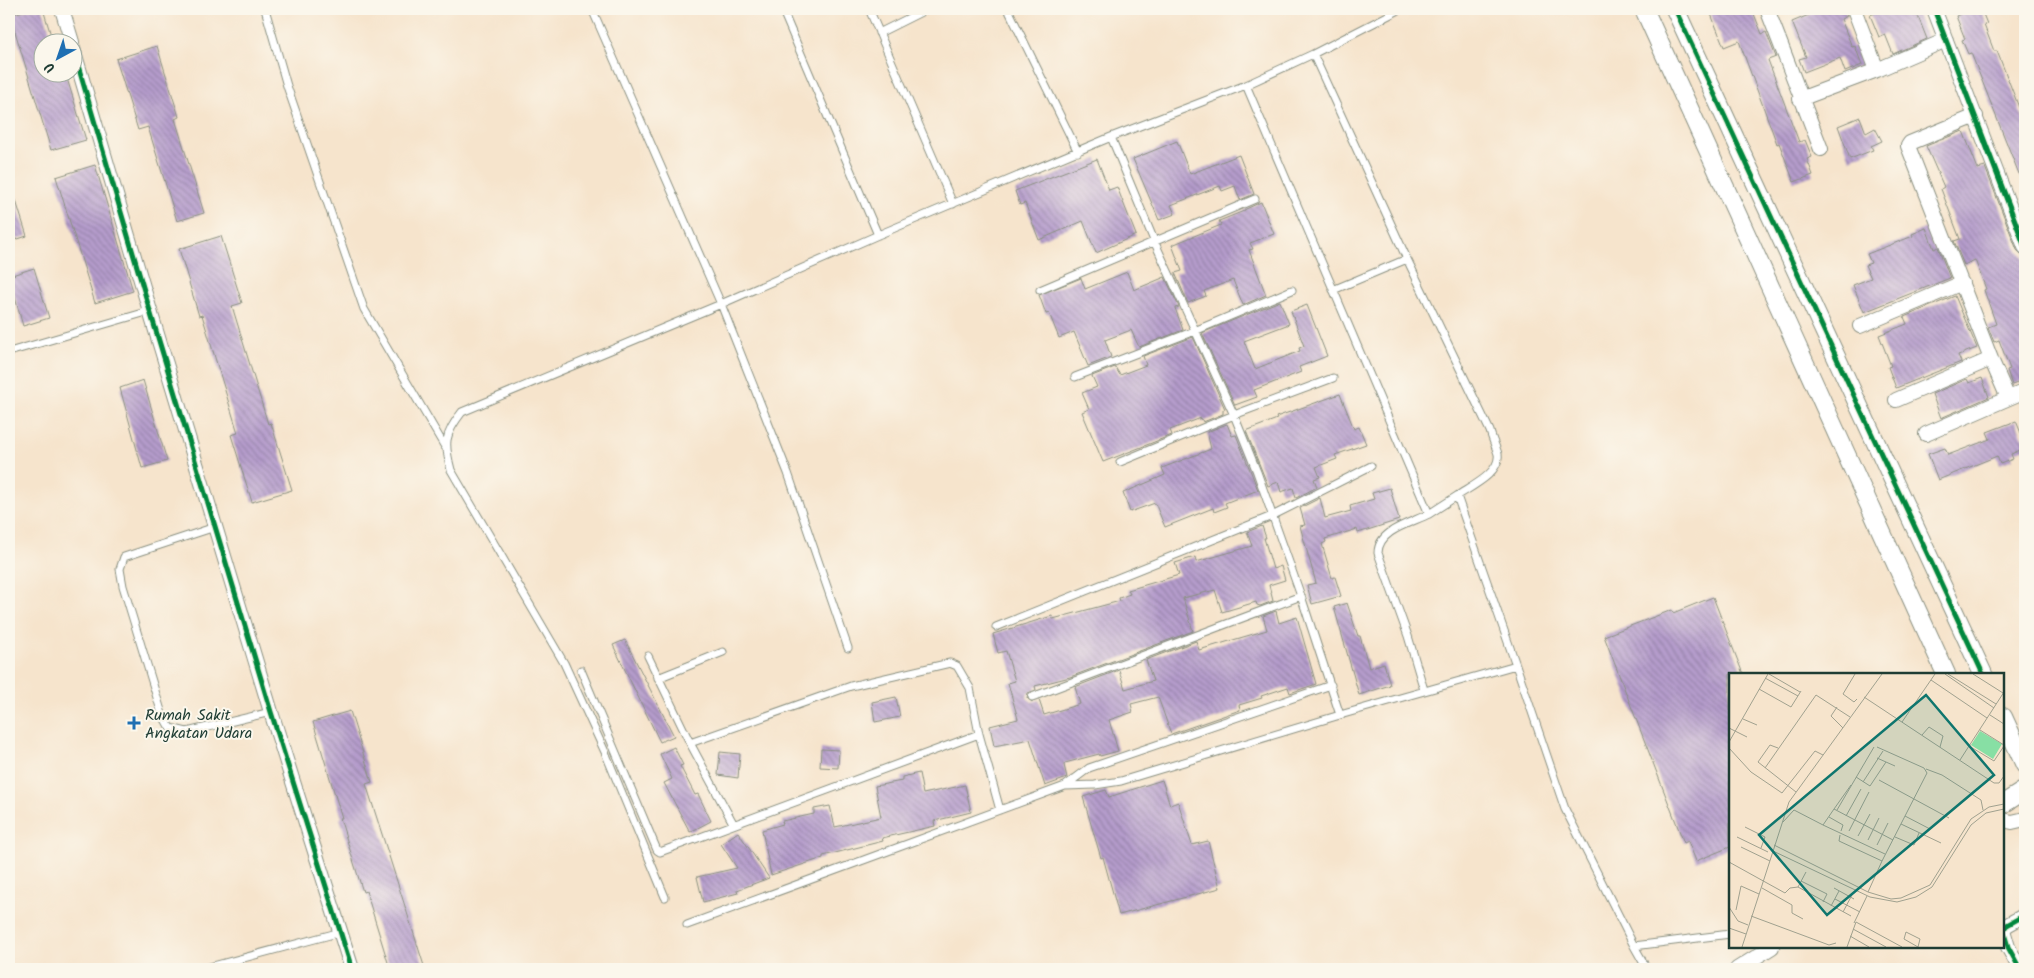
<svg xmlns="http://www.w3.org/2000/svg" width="2034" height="978" viewBox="0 0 2034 978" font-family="Kalam,sans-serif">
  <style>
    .building { fill: url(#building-back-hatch) }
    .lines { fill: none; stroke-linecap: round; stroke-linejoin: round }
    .service-casing { stroke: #8a9080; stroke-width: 9 }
    .minor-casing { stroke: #8a9080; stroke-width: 16 }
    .tertiary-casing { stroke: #8a9080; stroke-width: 20 }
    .service { stroke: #fff; stroke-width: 7 }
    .minor { stroke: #fff; stroke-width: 14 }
    .tertiary { stroke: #fff; stroke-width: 18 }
    .cycleway-casing { stroke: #fbf7ec; stroke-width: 8 }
    .cycleway { stroke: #00873e; stroke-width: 5 }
    .poi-dot { fill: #1f6fb2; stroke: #fbf7ec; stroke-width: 2 }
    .labels { text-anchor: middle; stroke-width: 4; stroke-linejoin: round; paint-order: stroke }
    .poi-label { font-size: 16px; fill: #1f3d34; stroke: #fbf7ec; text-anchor: start }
    .inset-road { fill: none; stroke: #a0a18f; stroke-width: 1 }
    .view { fill: #0f766e; fill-opacity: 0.15; stroke: #0f766e; stroke-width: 2.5 }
    .inset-edge { fill: none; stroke: #1f3d34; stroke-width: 2.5 }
  </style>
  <defs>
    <pattern id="building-back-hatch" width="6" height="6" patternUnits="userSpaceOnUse" patternTransform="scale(1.25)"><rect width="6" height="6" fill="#b59ccc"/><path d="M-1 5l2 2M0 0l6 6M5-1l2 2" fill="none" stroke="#9380a6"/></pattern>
  </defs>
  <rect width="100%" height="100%" fill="#fbf7ec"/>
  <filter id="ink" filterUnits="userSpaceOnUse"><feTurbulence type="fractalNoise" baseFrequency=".02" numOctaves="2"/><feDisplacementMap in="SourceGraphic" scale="10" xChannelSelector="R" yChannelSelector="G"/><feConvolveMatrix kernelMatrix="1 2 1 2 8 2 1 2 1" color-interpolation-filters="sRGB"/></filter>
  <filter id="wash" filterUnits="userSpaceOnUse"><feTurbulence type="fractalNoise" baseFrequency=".0096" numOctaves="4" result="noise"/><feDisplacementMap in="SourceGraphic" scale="20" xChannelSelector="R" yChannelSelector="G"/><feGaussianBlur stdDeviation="1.12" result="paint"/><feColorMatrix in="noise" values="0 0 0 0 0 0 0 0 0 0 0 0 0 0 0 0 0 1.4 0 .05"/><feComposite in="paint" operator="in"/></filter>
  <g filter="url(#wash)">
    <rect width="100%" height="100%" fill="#f6e4cc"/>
    <g id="blocks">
      <path class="building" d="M30,9h13l10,33h-11v30h23l21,68 -35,10 -41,-135z
        M1709,9h20l3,5 14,-5h6l10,25 4,-2 10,25 -8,3 31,82 6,-2 7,17 -5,2 6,16 -19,7 -15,-39 -2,1 -38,-103 -15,6z
        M1823,9h22l2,7 -6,3 11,28 3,-1 7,19 -17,7 -5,-14 -36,14 -5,-13 7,-2 -14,-35z
        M1886,9h29l12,30 -34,15 -8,-20 -6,3 -9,-22z
        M1961,9h20l6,15 -3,1 10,26h3l28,72v66l-54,-136 -3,1 -6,-14 3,-1 -9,-23 6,-3z
        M157,46l22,71 -4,2 29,94 -27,8 -29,-94 -10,3 -22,-71z
        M1860,117l6,16 9,-5 7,13 -11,5 2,4 -23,9 -12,-33z
        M1963,131l15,38 7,-2 32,83 5,5 3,7v118l-13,5 -5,-15 3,-1 -11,-29 -5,2 -6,-15 8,-3 -12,-34 2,-1 -11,-29 -11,5 -10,-24 6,-2 -19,-50 3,-2 -18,-41z
        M1177,141l13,33 49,-19 15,39 -14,6 -5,-14 -13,5 -2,-5 -49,19 4,9 -16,6 -26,-61z
        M1097,159l12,31 8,-3 19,48 -40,18 -13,-32 -44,19 -14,-37 -5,2 -5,-14z
        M95,165l38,126 -38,12 -39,-126z
        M9,188h3l15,48 -18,6z
        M1261,202l13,32 -24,9 3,6 -4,1 17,45 -23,10 -10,-25 -29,11 2,5 -18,7 -13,-30 7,-2 -10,-26 49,-20 -2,-4 25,-10v-1z
        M1926,228l8,21 4,-2 12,31 -86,34 -11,-27 18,-7 -6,-13 6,-2 -4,-9 46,-18 -1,-2z
        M221,236l21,67 -10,3 36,118 3,-1 21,67 -40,12 -21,-67 7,-2 -36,-118 -3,1 -20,-67z
        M34,268l15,50 -26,8 -14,-50z
        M1127,272l7,18 31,-13 14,30 -4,1 8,22 -44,17 -8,-17 -26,10 6,17 -23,9 -14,-34 -15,6 -10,-25 -3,1 -7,-19 42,-17 4,11z
        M1955,296l22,52 -19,7 3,7 -65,26 -8,-21 3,-1 -12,-31 28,-11 -3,-7z
        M1280,301l9,23 -45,17 11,28 45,-18 -1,-3 5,-2 -13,-35 16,-6 20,51 -28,11 2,5 -47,18 3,7 -22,8 -33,-72z
        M1193,337l32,72 -2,1v4l-20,8 -2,-4 -31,12 2,5 -69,27 -21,-50 7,-3 -7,-16 15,-6 -5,-11 23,-9 5,8 26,-10 -3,-9z
        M1982,378l7,19 -48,21 -9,-24 35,-15 2,4z
        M143,380l24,81 -25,7 -22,-80z
        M1340,394l14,35 5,-2 7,17 -31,11 2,4 -21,8 4,10 -6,2 3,8 -21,11 -3,-10 -12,4 -3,-10 -10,4 -22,-55 31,-12 -1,-2z
        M2016,421l9,22v5l-14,6 2,5 -13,5 -3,-8 -59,24 -10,-26 17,-6 3,7 42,-16 -3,-7z
        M1227,424l5,12 4,-1 22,55 -33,13 2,4 -13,5 -1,-4 -48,19 -10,-24 -25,9 -7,-19 42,-18 -3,-7 49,-19 -4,-17z
        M1390,488l9,32 -41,13 -1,-4 -32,10 1,3 -4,2 10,34 3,-1 6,19 -29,8 -5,-19 9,-2 -16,-57 5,-1 -5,-17 20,-10 5,20 26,-7 -1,-5 24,-7 -2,-6z
        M1262,526l4,12h-2l9,31 8,-3 4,14 -16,5 4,16 -13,5 -3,-1 -1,-3 -34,10 -7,-22 -32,8 10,33 -123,46 -35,9 1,4 -8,3 -1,5 5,4 7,-2 5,15 36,-11 -5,-17 44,-17 6,19 28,-8 -7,-21 50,-19 3,9 68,-20 -4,-14 13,-5 3,12 18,-6 19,67 -26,9 -2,-6 -27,9 1,2 -23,7 1,5 -69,24 -13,-37 -27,7 2,8 -24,8 9,31 -18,5 -1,-2 -34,9 -1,2 3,13 -22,8 -15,-47 -36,7 -4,-20 28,-7 -10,-36 7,-2 -9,-30 -8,2 -5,-19 59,-18 1,3 67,-18 -1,-3 11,-4 -2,-4 51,-15 -4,-12 20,-6 1,5 56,-16 -5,-14z
        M1713,597l30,77h-13v173l-34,14 -8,-20 -4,2 -80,-207 68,-26 1,3z
        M1347,603l11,33h2l9,32 15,-5 6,22 -31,10 -25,-88z
        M625,640l49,96 -14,6 -47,-97z
        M896,697l4,20 -25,5 -3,-20z
        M350,711l22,71 -6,2 59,185h-35l-24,-78 -3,1 -23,-74h2l-29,-96z
        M674,747l9,18 -3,1 15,29 3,-1 13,27 -21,11 -26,-49 8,-4 -12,-25z
        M821,749l18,1 -1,18 -18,-1z
        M720,752l20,2 -2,24 -20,-3z
        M919,773l4,21 42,-9 6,27 -37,9 1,5 -53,12 1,3 -60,15v2l-52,17 -9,-45 21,-6 -1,-3 32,-7v-5l16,-3 5,21 46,-10 -6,-31 27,-5v-4z
        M1162,780l8,25 8,-3 14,43 16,-4 12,47 -101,27 -16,-58 -2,1 -18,-61 23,-7 3,7z
        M738,832l31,46 -32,12 1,3 -35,9 -6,-25 40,-9 -16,-24z"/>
    </g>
  </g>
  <g filter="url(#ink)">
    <use href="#blocks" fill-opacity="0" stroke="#8a9080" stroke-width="1"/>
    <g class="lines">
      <defs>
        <path id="service" d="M265,9l22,77 77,223 81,138
          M592,9l129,295 67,169 60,175
          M782,9l96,226
          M869,9l84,195
          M1008,9l70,143
          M879,33l48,-24
          M1313,54l88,-45
          M1246,85l183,429 28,-18 59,169
          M1111,137l44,106 79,172 23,57 44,124 39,119 176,-50 49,144 69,137 96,-12
          M1040,290l215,-91
          M1333,290l74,-31
          M9,352l141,-41
          M1075,377l122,-47 95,-40
          M1120,462l114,-47 99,-37
          M215,527l-91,30 -4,12 3,17 39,128 8,14 17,4 84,-20
          M996,627l276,-111 99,-50
          M648,656l42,87 43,80
          M581,670l76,180 3,2 319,-118
          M658,678l65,-26
          M1424,690l-16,-54 -30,-83c0,-23 33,-30 51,-39
          M1032,697l269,-101
          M690,743l161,-57 99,-23 7,3 13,22 9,46 21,76
          M1065,786l30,-1 26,-4 219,-66
          M665,897l-60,-145 -41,-89 -113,-193c-7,-27 -7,-35 11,-58l259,-108 157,-69 233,-98 135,-52 67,-31 94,205 83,172c2,8 6,16 8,23 3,19 -28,33 -41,42
          M687,925l378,-139 24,-18 242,-83
          M1634,946l13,23
          M202,969l139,-37"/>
        <path id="minor" d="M62,9l10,33
          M1767,9l54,140
          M1854,9l23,61
          M1934,9l91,238
          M72,45l78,266 121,401 81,257
          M1800,99l77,-29 69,-30
          M1976,116l-66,27 -2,3 83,213 17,39
          M1860,326l102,-43
          M1896,400l95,-41
          M1926,434l99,-43
          M2003,820l9,2 13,-3
          M1737,969l35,-22
          M2020,969l-12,-22 -5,-17 4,-5 18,-10"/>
        <path id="tertiary" d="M1644,9l302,665
          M1675,9l308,665
          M2003,717l22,48
          M2003,804l22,-14"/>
      </defs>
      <use href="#service" class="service-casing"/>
      <use href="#minor" class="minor-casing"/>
      <use href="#tertiary" class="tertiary-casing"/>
      <use href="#service" class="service"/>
      <use href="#minor" class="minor"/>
      <use href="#tertiary" class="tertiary"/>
      <defs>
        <path id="cycleway" d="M1675,9l308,665
          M1934,9l91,238
          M72,45l78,266 121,401 81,257
          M2020,969l-12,-22 -5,-17 4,-5 18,-10"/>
      </defs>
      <use href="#cycleway" class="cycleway-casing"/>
      <use href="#cycleway" class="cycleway"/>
    </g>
  </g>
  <path class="poi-dot" d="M131.5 715.5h5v5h5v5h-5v5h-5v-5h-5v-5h5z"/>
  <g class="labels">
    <g class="poi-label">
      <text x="145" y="720">Rumah Sakit<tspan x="145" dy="18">Angkatan Udara</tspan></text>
    </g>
  </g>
  <g transform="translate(1729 673)">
    <rect width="275" height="275" fill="#f6e4cc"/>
    <path d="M251,58l22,13 -9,15 -22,-14z" fill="#87dfa4"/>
    <path class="inset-road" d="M40,1l31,18M126,1l-12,20 11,8 3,-3M216,1l49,34M219,1l48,30M244,1l30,19M36,5l33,18M202,7l56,38M30,16l32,18 10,-16M135,24l130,86h5l5,-7M108,34l-6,9 12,12M261,42l14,9M14,46l14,6M173,49l33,-48M0,55l18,9M251,57l24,15M193,62l7,-8 14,9 -3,11M0,69l39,-68M240,73l35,-54M0,75l22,24 31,21 33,-42 8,4M49,75l-8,-3 -12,17 38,30M148,85l18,8M231,87l9,-14 25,15 10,-15M36,95l51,-73 34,22M197,96l16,6 39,25 2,10M127,104l14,9 16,-24M150,107l70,38M134,109l20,-31M105,136l17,-24M108,137l37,-63M117,143l15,-27M176,143l25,13M100,144l14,8 -2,6M54,149l11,-12 29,15 11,-16 59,31M172,151l40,19M94,152l62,29M16,154l20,10 -4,11M120,158l20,-39M111,162l-1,6 43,20 45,-88 -3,-5 -47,-21M129,163l12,-22M8,164l31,15M166,164l19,8 5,-12M139,167l11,-22M45,172l94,47 23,7 10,-1 29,-13 41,-66 18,-12 15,-3M148,172l11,-22M12,174l29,14M44,178l97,46 27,5 19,-5 16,-10 39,-62 15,-12 18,-4M0,189l56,31 5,-5 8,-1M77,199l-8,15 53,29M72,208l26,13 -4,8M33,215l30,17v8l11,6M105,215l20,11M139,219l14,-31M106,226l25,13M102,233l8,-15M0,234l9,14 10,4M7,237l5,-24 18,8M114,239l10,-19M22,243l78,29 7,-2M125,250l13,-27M0,255l17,6M124,256l33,18M121,263l19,11M13,274l47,-145 93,-128M118,274l9,-25 46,25M189,274l-14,-8 2,-7 14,7 -2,8"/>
    <path class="view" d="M197,22l68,80 -167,140 -68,-80z"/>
    <rect width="275" height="275" class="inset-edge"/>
  </g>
  <rect width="2034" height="978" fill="none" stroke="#fbf7ec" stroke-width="30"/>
  <g transform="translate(58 58) rotate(220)"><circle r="24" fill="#fbf7ec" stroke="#a3ada2"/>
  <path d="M0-4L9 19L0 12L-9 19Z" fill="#1f6fb2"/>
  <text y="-8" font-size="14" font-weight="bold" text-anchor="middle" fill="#1f3d34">U</text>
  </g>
</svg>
